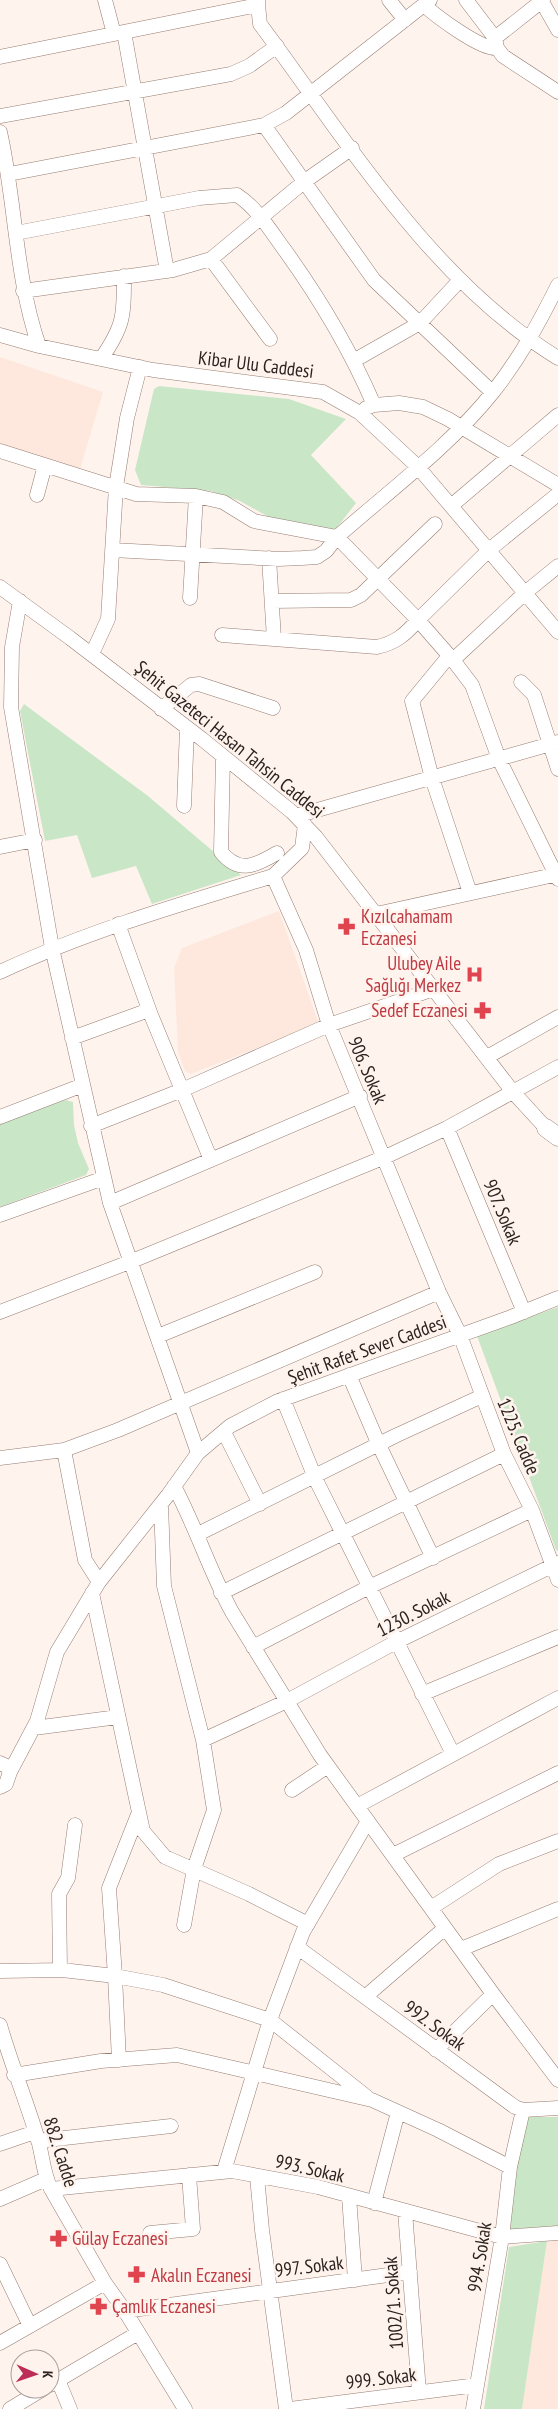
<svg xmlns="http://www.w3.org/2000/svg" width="558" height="2409" viewBox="0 0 558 2409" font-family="'PT Sans Narrow',sans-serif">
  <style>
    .built { fill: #fee8de }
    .green { fill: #c9e7c7 }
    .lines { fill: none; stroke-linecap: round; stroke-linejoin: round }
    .minor-casing { stroke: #967d71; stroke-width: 15 }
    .major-casing { stroke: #967d71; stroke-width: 19 }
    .minor { stroke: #fff; stroke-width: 14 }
    .major { stroke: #fff; stroke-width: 18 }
    .labels { text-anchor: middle; stroke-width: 5; stroke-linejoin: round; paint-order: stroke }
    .street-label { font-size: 19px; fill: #2d231e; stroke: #fff3ee }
    .health-label { font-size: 19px; fill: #be3a42; stroke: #fff3ee; text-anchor: start }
  </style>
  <rect width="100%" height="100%" fill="#fff3ee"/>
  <path class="built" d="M0,357l103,35 -23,77 -80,-25z
    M279,911l40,113 -128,50 -6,-3 -7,-19 -4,-84 8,-20z
    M558,2240v169h-36l25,-168z"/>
  <path class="green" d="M159,386l130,13 57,20 -35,36 45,48 -21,27 -59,-9 -36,-20 -29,-10 -70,-6 -6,-15 19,-81z
    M24,704l124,92 93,79 -89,29 -16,-38 -44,12 -15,-43 -32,6 -25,-130z
    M66,1100l7,2 1,23 4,18 11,26 -3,6 -86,32v-85z
    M558,1307v244l-2,-1 -79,-214z
    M527,2117h31v110l-43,5 -7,-3 13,-104z
    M547,2241l-25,168h-38l25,-162z"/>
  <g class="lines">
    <defs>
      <path id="minor" d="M105,0l9,34
        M389,0l16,20
        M466,0l29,38 2,10 6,8 55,36
        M541,0l17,30
        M258,5l2,19c87,117 172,257 298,334
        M424,5c12,11 57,45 73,43
        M124,32l43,239
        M495,38l48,-38
        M0,57l258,-52v-5
        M0,116l231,-42 18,-8 28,-20
        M264,125l110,155 118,112
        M0,132c16,72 15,144 39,214
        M9,174l255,-49 22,-12 144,-113
        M16,233l183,-35 38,-3c20,13 33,35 47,54 36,50 66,100 90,156
        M211,259l59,80
        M23,291l150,-21 38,-11 94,-78 47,-33
        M0,335l39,11 114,24 170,22 37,21 57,53 141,166
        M101,359c23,-33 23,-43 23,-83
        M355,360l65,-37 40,-43
        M366,408l8,-3 25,-2 24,4 25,12 110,66
        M0,451l136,43 60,2 27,6 31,19 83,16 81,83c-13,15 -23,23 -41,27l-155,-12
        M37,495l8,-30
        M451,506l107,-91
        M113,550l165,9 24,-1 15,-1 9,-6 11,-14c51,-45 114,-92 156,-145 27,-34 46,-69 65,-107
        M269,558l5,81
        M558,566l-32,26 -73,68 19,25 27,74 59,120
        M0,587l70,51 132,101 90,73 24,25 197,255 33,36
        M190,598l6,-102
        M20,601l-8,46 -1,60 41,241 58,255 88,250
        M272,601l79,-1 10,-5 74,-71
        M92,654l16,-35 8,-132 11,-69 13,-51
        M449,656l-37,45 20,77 38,115
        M453,660l-35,-40 71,-70 69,-56
        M521,682l13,13 24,74
        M161,709l30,-24 8,-1 74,24
        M223,756l-2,96c18,22 34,14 56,1
        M184,806l3,-78
        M296,816l262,-74
        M305,825l-3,23 -29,28 33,74 23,75 110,267 21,43 44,119 28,56 26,70
        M0,847l35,-7
        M376,914l182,-40
        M118,924l33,91 60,145
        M0,972c88,-41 181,-68 273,-96
        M72,1038l77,-28
        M487,1057l71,-40
        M0,1117l83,-32
        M91,1126l91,-36 147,-65 105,-36
        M447,1128l77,184
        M110,1203l250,-107
        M0,1215l104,-37
        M0,1312l132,-51 253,-104 62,-29 111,-61
        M158,1336l157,-64
        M349,1375l30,70 54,113
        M283,1399l33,81 137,274
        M224,1432l36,72
        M64,1450l21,110 14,22
        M0,1458l64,-8 54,-20 321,-138
        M174,1486c22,41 36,86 58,126l88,143 173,239 65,86
        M161,1504l3,82 39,154 11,70 -20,59 -10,56
        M198,1534l197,-98 87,-40
        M92,1593l51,238 22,26 84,37 59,30
        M221,1593l283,-139
        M253,1647l116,-60 163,-77
        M422,1694l136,-57
        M34,1728l84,-11
        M203,1740l84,-39 109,-59 162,-79
        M0,1763l6,3 4,6 -4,12 -6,3
        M10,1772l27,-51 20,-69 42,-70 69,-87 30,-42 32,-27 48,-25 233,-84 47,-19
        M292,1790l36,-24
        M357,1806l201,-108
        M139,1812l-30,76 6,88 48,9 107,35 97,77
        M393,1855l165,-82
        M431,1908l68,-44 59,-23
        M297,1947l218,160 8,3 35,-2
        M461,1949l97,-40
        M60,1970l-1,-76 9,-16 7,-53
        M0,1971l62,-1 53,6 4,84
        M365,1997l80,-69
        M0,2025c11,39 27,77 38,115 5,17 5,33 13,49l54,94 20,28 60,98
        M436,2050l57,-56
        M14,2075l87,-14 76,-6 195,45 66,30 72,37
        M38,2141l133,-15
        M0,2144l35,-12
        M224,2171l46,-151 33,-88 65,-111
        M257,2176l5,54 24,179
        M51,2189l181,-18 86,16 184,50 56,-4
        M349,2196l6,84
        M0,2199l46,-20
        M374,2203l24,-91
        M405,2211l14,181
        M150,2233l43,-4 -4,-54
        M0,2264l30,62
        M125,2311l285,-39
        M0,2343l105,-60
        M58,2380l12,29
        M50,2385l88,-52
        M10,2409l33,-20
        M290,2409l187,-24
        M473,2409l29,-172 8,-70 13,-57"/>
      <path id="major" d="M546,1128l12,9"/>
    </defs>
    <use href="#minor" class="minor-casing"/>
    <use href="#major" class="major-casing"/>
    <use href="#minor" class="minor"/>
    <use href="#major" class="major"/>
  </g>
  <defs>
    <symbol id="pharmacy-bare" viewBox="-9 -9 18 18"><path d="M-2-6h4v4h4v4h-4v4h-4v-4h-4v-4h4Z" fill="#e0444e" stroke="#fff3ee" stroke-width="2.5" paint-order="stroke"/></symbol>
    <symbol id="hospital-bare" viewBox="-9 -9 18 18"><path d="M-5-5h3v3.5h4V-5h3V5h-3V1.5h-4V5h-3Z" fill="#e0444e" stroke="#fff3ee" stroke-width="2.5" paint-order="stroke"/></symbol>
  </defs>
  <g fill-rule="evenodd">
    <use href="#pharmacy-bare" x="334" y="914" width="25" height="25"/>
    <use href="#hospital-bare" x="462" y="962" width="25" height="25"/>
    <use href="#pharmacy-bare" x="470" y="998" width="25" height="25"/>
    <use href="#pharmacy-bare" x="46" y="2226" width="25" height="25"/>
    <use href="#pharmacy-bare" x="124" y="2262" width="25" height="25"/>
    <use href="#pharmacy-bare" x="86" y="2294" width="25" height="25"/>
  </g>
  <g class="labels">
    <g class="street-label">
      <text transform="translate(256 364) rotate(7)" y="7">Kibar Ulu Caddesi</text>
      <text transform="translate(230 739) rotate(39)" y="7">Şehit Gazeteci Hasan Tahsin Caddesi</text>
      <text transform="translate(368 1070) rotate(67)" y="7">906. Sokak</text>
      <text transform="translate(503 1212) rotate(67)" y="7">907. Sokak</text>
      <text transform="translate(367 1349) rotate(-20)" y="7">Şehit Rafet Sever Caddesi</text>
      <text transform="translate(519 1436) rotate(67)" y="7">1225. Cadde</text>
      <text transform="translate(413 1613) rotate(-27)" y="7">1230. Sokak</text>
      <text transform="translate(435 2025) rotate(36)" y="7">992. Sokak</text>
      <text transform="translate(61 2152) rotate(72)" y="7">882. Cadde</text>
      <text transform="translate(310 2168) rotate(13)" y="7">993. Sokak</text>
      <text transform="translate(479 2257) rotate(-81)" y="7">994. Sokak</text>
      <text transform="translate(309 2266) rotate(-7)" y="7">997. Sokak</text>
      <text transform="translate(393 2303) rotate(-94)" y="7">1002/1. Sokak</text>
      <text transform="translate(381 2378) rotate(-7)" y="7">999. Sokak</text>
    </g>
    <g class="health-label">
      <text x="361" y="923">Kızılcahamam<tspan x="361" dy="22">Eczanesi</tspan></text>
      <text x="461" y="970" text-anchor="end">Ulubey Aile<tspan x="461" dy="22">Sağlığı Merkez</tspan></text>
      <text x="468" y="1017" text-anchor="end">Sedef Eczanesi</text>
      <text x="72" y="2245">Gülay Eczanesi</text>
      <text x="151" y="2282">Akalın Eczanesi</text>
      <text x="112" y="2313">Çamlık Eczanesi</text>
    </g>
  </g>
  <g transform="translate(35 2374) rotate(92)"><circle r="24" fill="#fff3ee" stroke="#aba09b"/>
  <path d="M0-4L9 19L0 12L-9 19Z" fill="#bc2d58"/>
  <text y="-8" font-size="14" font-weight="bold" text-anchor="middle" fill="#2d231e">K</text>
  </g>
</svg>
